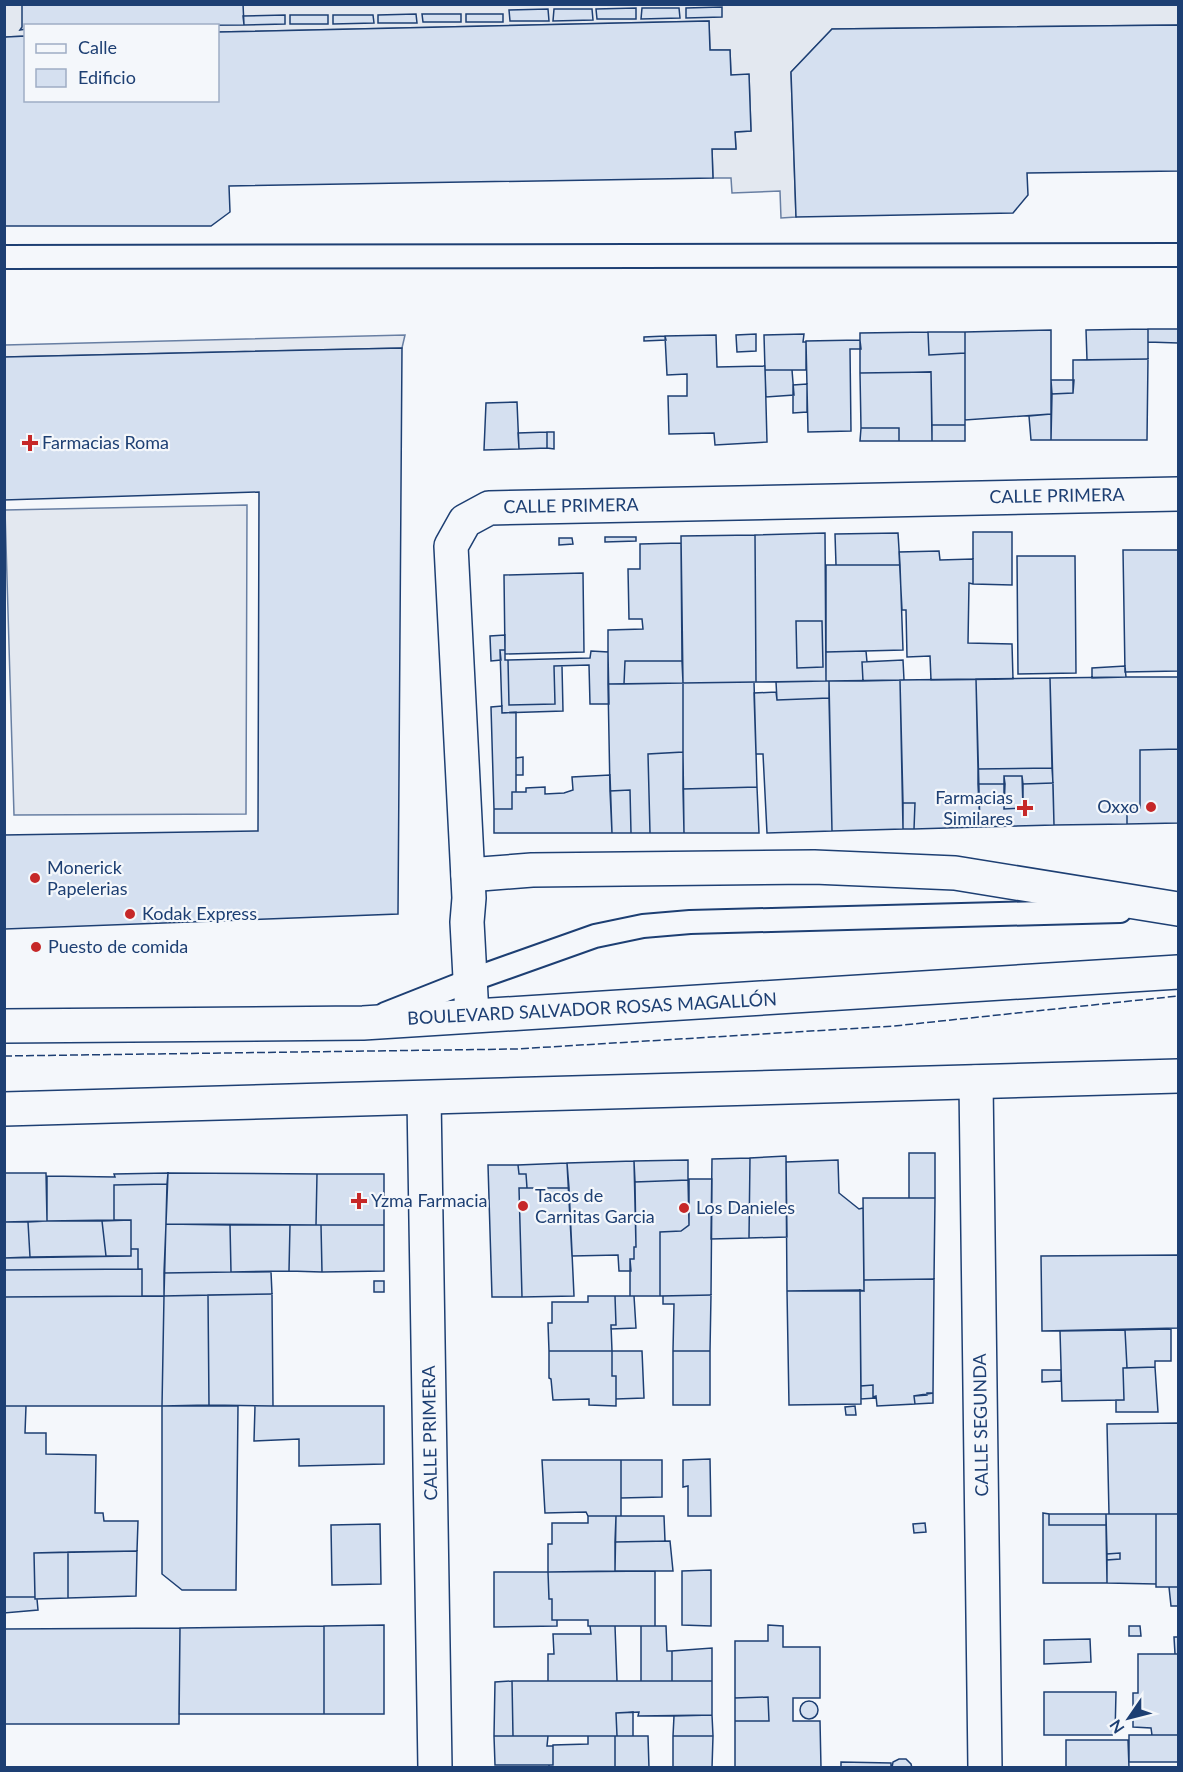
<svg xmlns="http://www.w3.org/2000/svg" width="1183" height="1772" viewBox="0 0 1183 1772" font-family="Lato,sans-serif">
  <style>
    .parking { fill: #e3e8f0; stroke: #687fa3; stroke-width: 1.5 }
    .building { fill: #d5e0f0; stroke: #1d3f73; stroke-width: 1.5; fill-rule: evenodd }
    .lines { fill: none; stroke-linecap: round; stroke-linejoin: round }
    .lane-casing { stroke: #1d3f73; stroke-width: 26 }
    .street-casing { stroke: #1d3f73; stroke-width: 36 }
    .highway-casing { stroke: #1d3f73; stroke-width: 36 }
    .lane { stroke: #f4f7fb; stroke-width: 22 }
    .street { stroke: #f4f7fb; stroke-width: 33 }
    .highway { stroke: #f4f7fb; stroke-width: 33 }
    .fence { stroke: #1d3f73; stroke-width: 1.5; stroke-dasharray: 8 3; stroke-linecap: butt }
    .poi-dot { fill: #c62828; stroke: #f4f7fb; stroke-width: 2 }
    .labels { text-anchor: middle; stroke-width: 4.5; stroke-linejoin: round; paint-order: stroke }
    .poi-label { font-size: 18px; fill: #1d3f73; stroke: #f4f7fb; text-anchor: start }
    .street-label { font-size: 18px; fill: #1d3f73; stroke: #f4f7fb }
  </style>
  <rect width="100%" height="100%" fill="#f4f7fb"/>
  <path class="parking" d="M5,4l1173,1v20l-346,4 -41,43 5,145 -15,1 -1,-27 -48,2 -1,-15h-18l-1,-29h24l-1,-17 16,-1 -2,-56h-18l-1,-25h-20l-1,-29 -491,11v-6h-192l-1,10 -19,1 -1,2z
    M405,335l-3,13 -397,9v-12z
    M247,505l-1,309 -232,1 -9,-305z"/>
  <path class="building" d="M22,4h221l1,21 -218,1v3l-6,1 2,-3z
    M722,7v10l-36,1v-10z
    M636,8v11h-39l-1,-10z
    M642,8h37l1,10 -39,1z
    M548,9l1,12h-39l-1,-11z
    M554,9h38l1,11 -40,1z
    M416,14l1,9h-39v-8z
    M422,14h39v8h-38z
    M466,14h37v8h-37z
    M285,15v9l-41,1 -1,-9z
    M290,15h38v9h-38z
    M333,15h40l1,8 -41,1z
    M709,21l1,29h20l1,25 18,-1 2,57 -16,1 1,17h-24l1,29 -484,8 1,26 -19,14h-207v-187l2,-2 20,-1v64h192v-68z
    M1178,25v146l-151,2 1,22 -15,18 -217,4 -5,-145 41,-43z
    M1148,329h30v14l-30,-1z
    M1148,329v30l-61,1 -1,-30z
    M1051,330v84l-86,6v-88z
    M928,332h37v21l-36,2z
    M928,332l1,23 36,-2v72h-33l-1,-53 -71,1v-40z
    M756,334v17l-19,1 -1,-17z
    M804,334l-1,8h3v28h-41l-1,-35z
    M716,335l1,32 48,-1 2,76 -52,3 -1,-12 -45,1 -1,-38h19v-22l-20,1 -2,-39z
    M665,336l1,4 -22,1v-4z
    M860,340l1,9h-11l1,82 -43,1 -2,-91z
    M402,348l-4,566 -393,15 -1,-94 254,-4 1,-339 -255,8v-143z
    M1148,359l-1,81h-96l1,-46 21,-1v-33z
    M765,370h27l2,25 -28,2z
    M931,372l1,69h-33v-13h-38l-1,-55z
    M1051,380h23l-1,13 -21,1z
    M807,384v28l-14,1v-28z
    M517,402l2,47 -35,1 2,-47z
    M1051,414v26h-20l-2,-24z
    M932,425h33v16h-33z
    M861,428h38v13h-39z
    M547,432h7v17l-7,-1z
    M547,432v16l-28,1 -1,-16z
    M973,532h39v53l-39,-1z
    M825,533l1,148 -70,1 -1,-147zM796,621h26l1,46 -26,1z
    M898,533l2,32h-64l-1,-31z
    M755,535l1,147 -73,1 -2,-147z
    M605,537h31v4l-31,1z
    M559,538h13l1,6 -14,1z
    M681,543l1,118h-57l-1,23h-16v-54l35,-1 -1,-10h-13l-1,-50h12v-25z
    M1123,550h55v121l-53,1z
    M939,551l1,9 33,-1v25l-4,-1 -1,60 44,1 1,35 -82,1 -1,-24 -23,1 -1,-47h-4l-3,-58z
    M1017,556h58l1,117 -58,1z
    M826,565h74l3,85 -77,2z
    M583,573l1,79 -79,2 -1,-79z
    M796,621h26l1,46 -26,1z
    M505,635v15h-5l1,10 -10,1 -1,-25z
    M500,650h5v10h3l1,45 46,-1 -1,-38h8l1,45 -61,2z
    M591,651l17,1 1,52h-19l-1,-39 -35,1 1,38 -46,1 -1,-45 82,-2z
    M866,651l1,11h-5l1,19h-37v-29z
    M903,660l1,20 -41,1 -1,-19z
    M625,661h57l1,22 -59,1z
    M1125,666l1,11 -34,1v-10z
    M1126,677h52v72l-38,1v58h-13v16l-73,1 -4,-147z
    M1050,678l2,90 -74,1 -2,-90z
    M976,679l4,148 -66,2 1,-26h-12l-3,-123z
    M900,680l3,149 -71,2 -3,-150z
    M826,681h3v17l-52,2 -1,-18z
    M754,682l3,105 -74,2v-106z
    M683,683v69l-35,2 2,79h-19l-1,-43 -20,1 -2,-107z
    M776,692l1,8 52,-2 3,133 -65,2 -4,-79h-7l-2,-61z
    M502,706v7l14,-1v80h-4v17h-18l-3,-102z
    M1178,749v74l-51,1v-16h13v-58z
    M683,752l1,81h-34l-2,-79z
    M523,757v18h-7v-17z
    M1052,768l1,15 -30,1 -1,-8h-18l1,8h-27v-15z
    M610,775l2,58h-118v-24h18v-17h14v-4l19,-1v7l19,-1 9,-3 -1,-13z
    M1004,776h18l1,32 -19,1z
    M1053,783l1,42 -74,2 -2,-43h27l-1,25 19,-1v-24z
    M757,787l2,46h-75l-1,-44z
    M630,790l1,43h-19l-2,-42z
    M903,803h12l-1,26h-11z
    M909,1153h26v45h-26z
    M786,1156l1,81 -38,1 1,-80z
    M750,1158l-1,80 -38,1 1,-80z
    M688,1160v20l-53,2 -1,-21z
    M838,1160l1,33 20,16 4,-1 1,83h-77l-1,-129z
    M634,1161l2,86h-2v12h-4l1,12h-12l-1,-16 -46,1 -5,-93z
    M567,1163l2,25h-42l-1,-14h-7l-1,-9z
    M488,1165h30l1,9h7l1,14h-8l3,109h-30z
    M4,1173h42l1,48 -43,1z
    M168,1173l149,1 -1,51 -150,-1z
    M168,1173l-1,11 -53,1v35l-67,1v-45l68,1 -1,-3z
    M317,1174h67v51h-68z
    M689,1179h23l-1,116 -51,1v-64l21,-1 8,-6z
    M688,1180l1,45 -8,6 -21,1v64h-30v-37h4v-12h2l-1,-65z
    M167,1184l-3,112h-22v-27h-4v-20h-7v-29h-17v-35z
    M519,1188h50l5,108 -52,1z
    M863,1198h72l-1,81 -70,1z
    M131,1220v36h-25l-4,-35z
    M47,1221h55l4,35 -76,1 -2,-35z
    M4,1222h24l2,35 -26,1z
    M166,1224l64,1 1,47 -67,1z
    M230,1225h60l-1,46 -58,1z
    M290,1225h31l1,47 -33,-1z
    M321,1225h63v46l-62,1z
    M131,1249h7v20l-134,1v-12l127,-2z
    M1178,1255v73l-136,3 -1,-75z
    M142,1269v27l-138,1v-27z
    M231,1272h40l1,22 -108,2v-23z
    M934,1279l-1,114 -19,3 1,8 -38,2 -1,-10 -3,1v-12l-12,1 -1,-96 4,1v-11z
    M374,1281h10v11h-10z
    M860,1290l1,114 -72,1 -2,-114z
    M272,1294l1,112 -64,-1 -1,-110z
    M208,1295l1,110 -47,1 2,-110z
    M711,1295l-1,56h-37l1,-47h-11v-8z
    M164,1296l-2,110h-158v-109z
    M588,1296h27l1,29h-5l1,26h-63l-1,-28h4v-21h36z
    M615,1296h19l2,32 -25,1v-4h5z
    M1171,1329v32h-16v6l-28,1 -2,-38z
    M1125,1330l2,38h-4l1,32 -62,1 -2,-70z
    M549,1351h63v25h4v30l-27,-1v-6l-36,1 -2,-21 -2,-1z
    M612,1351h30l2,47 -28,1v-23h-4z
    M673,1351h37v54h-37z
    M1155,1367l3,45h-42v-12h8l-1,-32z
    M1042,1370h19v11l-19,1z
    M873,1385v12l3,1 -15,1v-13z
    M927,1393h6v10l-18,1 -1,-8 13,-1z
    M4,1406h22l-1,27h21v21l50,1 -1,58h8l1,8h34l-1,30 -103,2 1,44h-31z
    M162,1406h76l-2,184h-54l-20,-16z
    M255,1406h129v58l-85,2v-27l-45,2z
    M855,1406l1,9h-10l-1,-8z
    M1178,1423v91h-69l-2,-90z
    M710,1459l1,57h-23v-30l-5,1v-27z
    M542,1460h79v56h-33l-2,-4 -41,1z
    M621,1460h41v37l-41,1z
    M1043,1513l6,1v11h57l1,58h-64z
    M1049,1514h57v11h-57z
    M1106,1514h50v70l-49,-1v-23l13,-1v-6l-13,1z
    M1156,1514h22v73h-22z
    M588,1516h28l-1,55 -67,1v-28h4v-21h36z
    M616,1516h48l1,25 -50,1z
    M925,1523l1,9 -12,1 -1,-9z
    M380,1524l1,60 -49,1 -1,-60z
    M670,1541l3,30h-58v-29z
    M137,1551l-1,45 -68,2v-46z
    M68,1552v46l-33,1 -1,-46z
    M1120,1553v6l-13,1v-6z
    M711,1570v56l-29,-1v-54z
    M655,1571v55h-67v-6h-36v-21h-3l-1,-27z
    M494,1572h54l1,27h3v21h5v6l-63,1z
    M1169,1587h9v19h-7z
    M4,1597h31v2h2l1,11 -34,3z
    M384,1625v89h-60v-88z
    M768,1625l15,1v21h37v51h-27v23h27l1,47h-86v-47h34l-1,-24 -33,1v-57h33z
    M324,1626v88h-145l1,-86z
    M590,1626h25l2,55h-69v-27h6l-1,-20h38z
    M641,1626h25l1,25h5v30h-31z
    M1129,1626h11l1,10h-12z
    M180,1628l-1,96h-175v-95z
    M1174,1637h4v17h-3z
    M1090,1639l1,23 -47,2v-24z
    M712,1648v33h-40v-30z
    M1138,1654h40v81h-26l-1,-7 -18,-1v-34h5z
    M512,1681h200v34l-74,1 1,-4 -23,1 1,23h-104z
    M512,1681l1,55h-19l1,-54z
    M1044,1692h72l-1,43h-71z
    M768,1697l1,24h-34v-23z
    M800 1710a9 9 0 1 1 18 0a9 9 0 1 1-18 0Z
    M633,1712v24h-16l-1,-23z
    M712,1715l1,21h-40l1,-20z
    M1129,1735h49v27h-49z
    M494,1736h54l-1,10h6v19h-58z
    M588,1736h27v32h-66v-3h4v-20l35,-1z
    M615,1736h33l1,32h-34z
    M673,1736h40l-1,32h-39z
    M1066,1740h62l1,28h-63z
    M899,1759h7l5,5 1,4h-20l1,-6z
    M841,1762l50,1v5h-50z"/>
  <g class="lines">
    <defs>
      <path id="lane" d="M4,257l1174,-2
        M385,1014l86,-34 124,-44 48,-10 47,-4 430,-11"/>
      <path id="street" d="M472,1015l-5,-93 2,-24 -18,-352 14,-25 24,-13 689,-14
        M976,1082l9,686
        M424,1098l11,670"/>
      <path id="highway" d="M468,875l64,-5 282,-3 141,6 223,36
        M4,1026l359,-3 815,-51
        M4,1109l1174,-33"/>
    </defs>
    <use href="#lane" class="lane-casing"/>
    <use href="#street" class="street-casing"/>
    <use href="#highway" class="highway-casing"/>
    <use href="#lane" class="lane"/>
    <use href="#street" class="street"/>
    <use href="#highway" class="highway"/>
    <path class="fence" d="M4,1056l512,-7 378,-23 284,-30"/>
  </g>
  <g class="poi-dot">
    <path d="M27 434h6v6h6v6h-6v6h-6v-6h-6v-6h6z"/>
    <circle cx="1151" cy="807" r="6"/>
    <path d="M1022 799h6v6h6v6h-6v6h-6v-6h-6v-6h6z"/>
    <circle cx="35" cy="878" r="6"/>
    <circle cx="130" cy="914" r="6"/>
    <circle cx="36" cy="947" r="6"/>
    <path d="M356 1192h6v6h6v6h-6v6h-6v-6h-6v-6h6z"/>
    <circle cx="523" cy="1206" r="6"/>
    <circle cx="684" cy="1208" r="6"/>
  </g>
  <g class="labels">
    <g class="poi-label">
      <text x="42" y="449">Farmacias Roma</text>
      <text x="1013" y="804" text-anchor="end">Farmacias<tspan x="1013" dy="21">Similares</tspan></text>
      <text x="1139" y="813" text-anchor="end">Oxxo</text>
      <text x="47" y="874">Monerick<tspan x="47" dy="21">Papelerias</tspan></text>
      <text x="142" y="920">Kodak Express</text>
      <text x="48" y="953">Puesto de comida</text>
      <text x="535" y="1202">Tacos de<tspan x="535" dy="21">Carnitas Garcia</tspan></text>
      <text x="371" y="1207">Yzma Farmacia</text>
      <text x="696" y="1214">Los Danieles</text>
    </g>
    <g class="street-label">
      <text transform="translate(1057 496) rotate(-1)" y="6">CALLE PRIMERA</text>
      <text transform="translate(571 506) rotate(-1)" y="6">CALLE PRIMERA</text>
      <text transform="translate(592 1009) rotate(-3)" y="6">BOULEVARD SALVADOR ROSAS MAGALLÓN</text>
      <text transform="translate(981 1425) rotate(-91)" y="6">CALLE SEGUNDA</text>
      <text transform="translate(430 1433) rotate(-91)" y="6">CALLE PRIMERA</text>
    </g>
  </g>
  <rect width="1183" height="1772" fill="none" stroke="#1d3f73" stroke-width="12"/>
  <rect x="24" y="24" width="195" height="78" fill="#f4f7fb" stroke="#9eadc5" stroke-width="1.5"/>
  <rect x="36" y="44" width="30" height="9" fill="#f4f7fb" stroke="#9eadc5" stroke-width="1.5"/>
  <text x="78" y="54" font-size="18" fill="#1d3f73">Calle</text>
  <rect x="36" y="69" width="30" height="18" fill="#d5e0f0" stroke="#9eadc5" stroke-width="1.5"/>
  <text x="78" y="84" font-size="18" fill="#1d3f73">Edificio</text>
  <g transform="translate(1129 1718) rotate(235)" stroke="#f4f7fb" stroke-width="4.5" paint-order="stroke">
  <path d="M0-4.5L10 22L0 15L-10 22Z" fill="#1d3f73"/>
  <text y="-9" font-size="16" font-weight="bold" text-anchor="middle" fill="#1d3f73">N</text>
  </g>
</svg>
